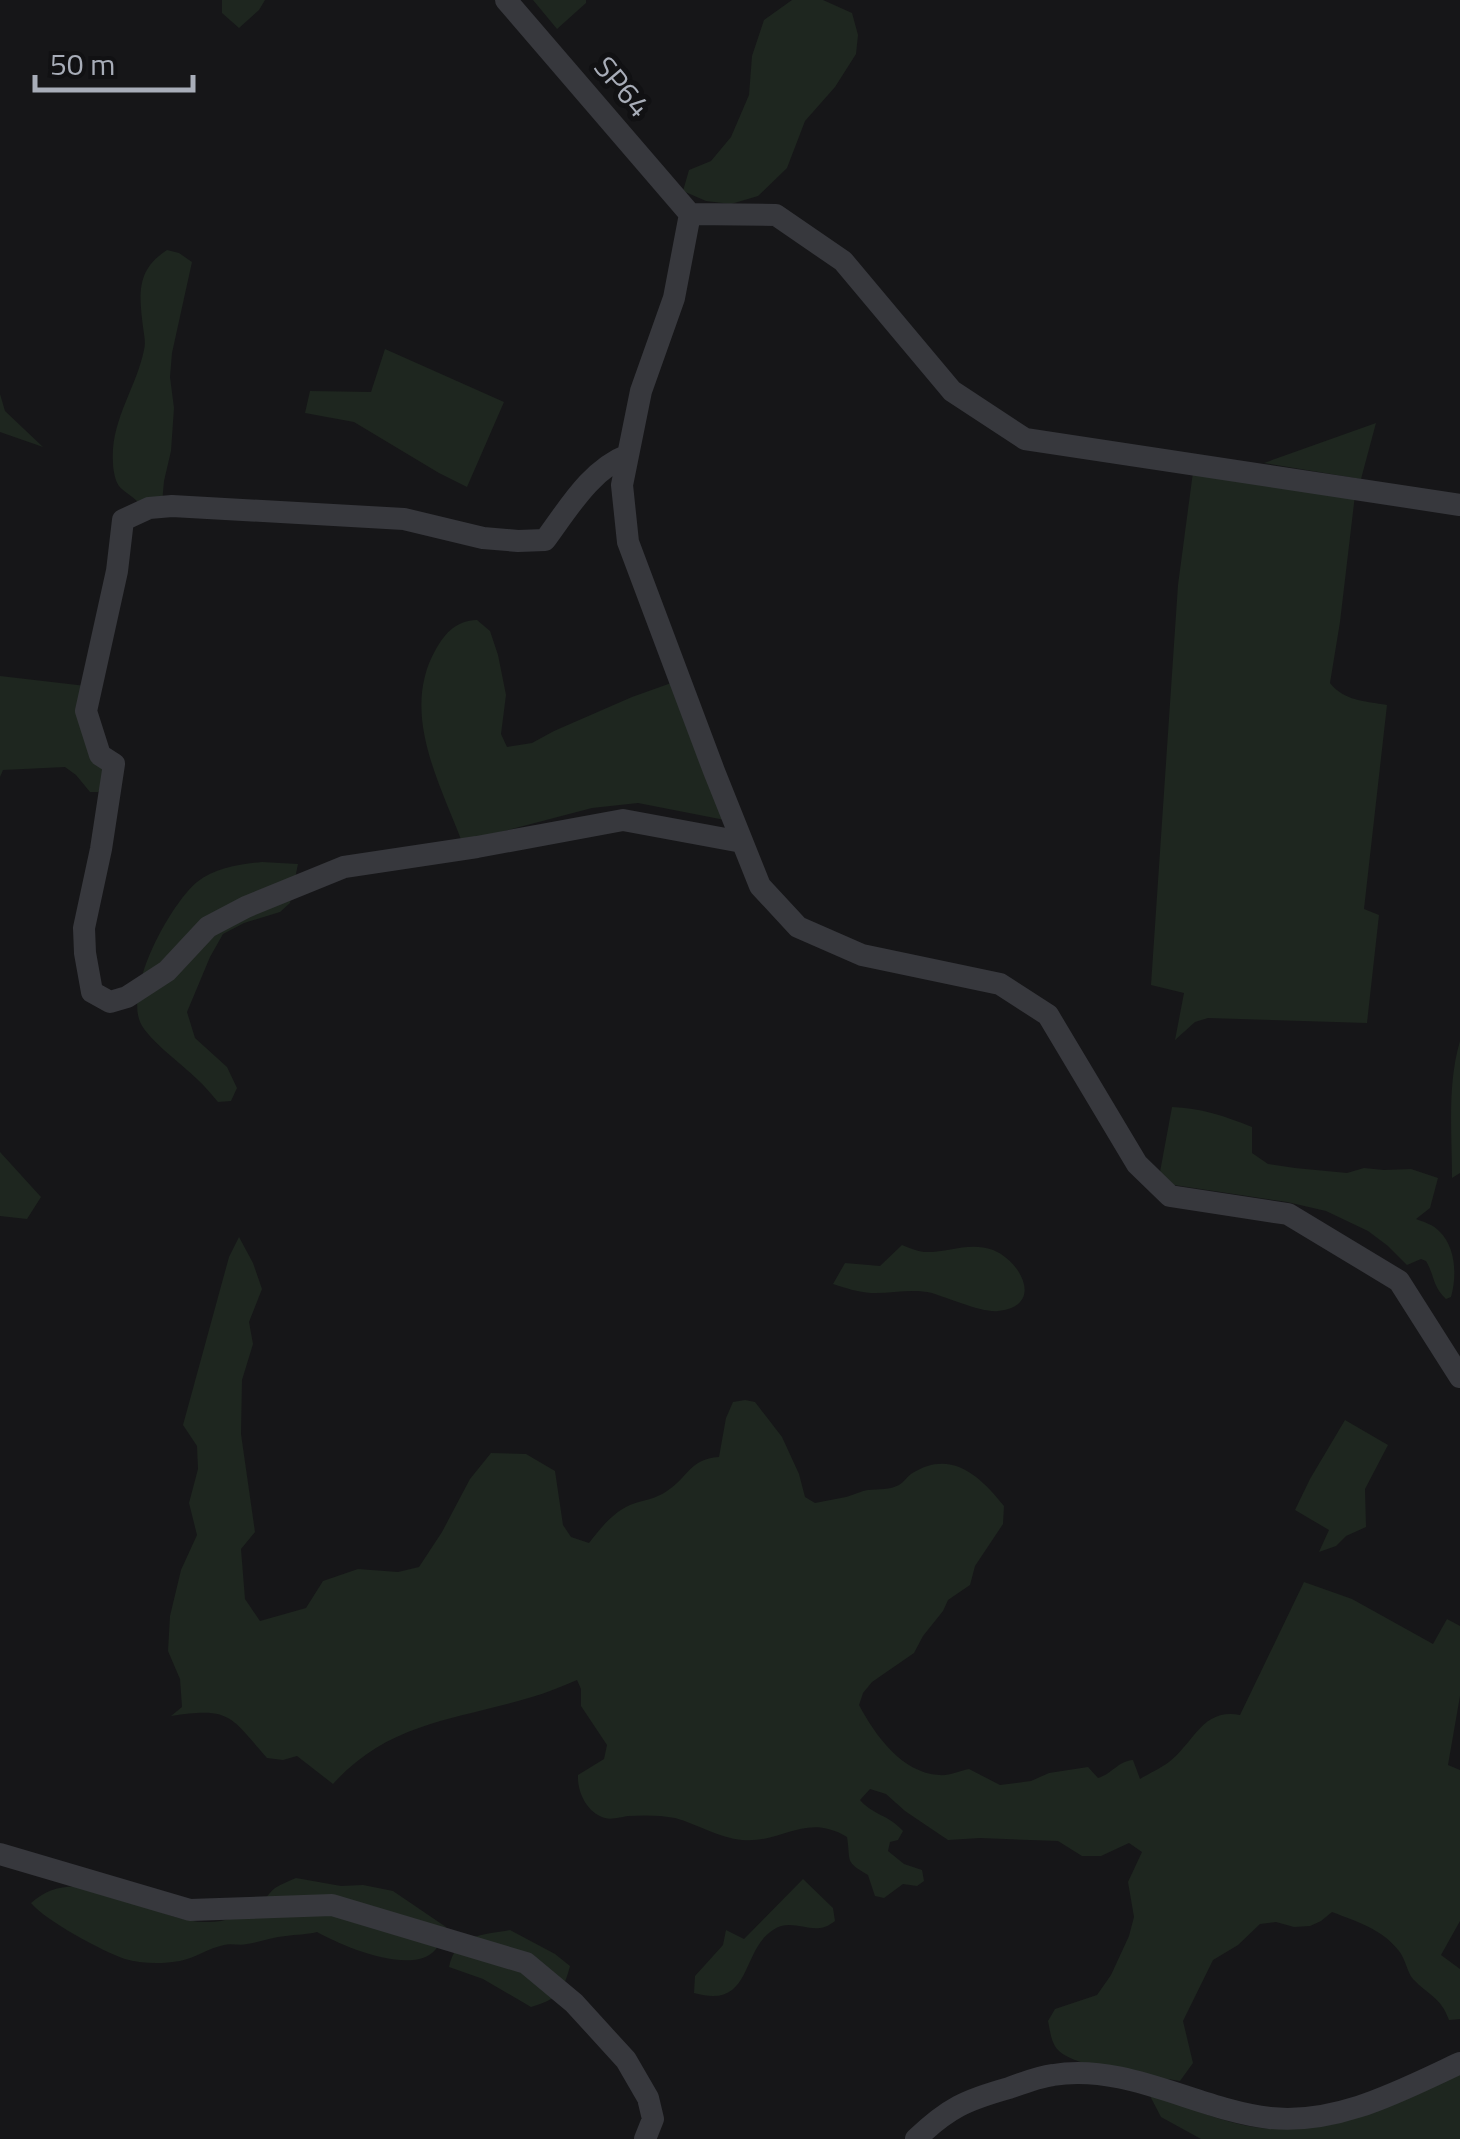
<svg xmlns="http://www.w3.org/2000/svg" width="1460" height="2139" viewBox="0 0 1460 2139" font-family="'Titillium Web',sans-serif">
  <style>
    .green { fill: #1e261f }
    .lines { fill: none; stroke-linecap: round; stroke-linejoin: round }
    .minor { stroke: #37383d; stroke-width: 22 }
    .labels { text-anchor: middle; stroke-width: 10; stroke-linejoin: round; paint-order: stroke }
    .street-label { font-size: 30px; fill: #a8adb8; stroke: #111113 }
  </style>
  <rect width="100%" height="100%" fill="#161618"/>
  <path class="green" d="M222,0h43l-6,10 -20,18 -17,-15z
    M533,0h53v3l-29,26z
    M792,0h31l29,13 6,22 -2,19 -21,33 -30,34 -18,47 -29,28 -27,8 -25,-3 -23,-10 6,-21 22,-9 20,-24 18,-42 3,-39 12,-36z
    M167,250l12,3 13,9 -20,91 -2,24 4,31 -3,43 -7,30 -3,34 -29,11 5,-25c-5,-5 -14,-10 -18,-15 -4,-5 -6,-17 -6,-23 -3,-42 23,-74 31,-113 2,-8 0,-15 -1,-23 -4,-33 -7,-57 24,-77z
    M385,349l119,53 -37,85 -28,-14 -85,-51 -49,-9 5,-22 61,1z
    M0,394l5,17 38,36 -43,-15z
    M1376,423l-15,56 -97,-16z
    M1193,472l162,23 -15,127 -10,61c14,18 35,18 57,22l-23,204 15,6 -12,108 -159,-5 -13,4 -20,18 9,-47 -33,-8 27,-400z
    M477,620l13,11 8,24 8,40 -5,39 6,13 25,-4 22,-12 78,-34 42,-15 56,139 -92,-18 -46,5 -130,34c-23,-61 -62,-130 -26,-193 10,-17 20,-28 41,-29z
    M0,676l86,10 17,77v24l-5,5h-8l-14,-17 -11,-8 -62,3 -3,7z
    M262,862l36,2 -8,39 -10,9 -36,11 -21,11 -13,23 -23,55 8,26 32,29 10,21 -6,13 -13,1c-7,-8 -13,-16 -21,-23 -14,-14 -54,-43 -58,-60 -11,-36 31,-114 58,-137 18,-14 43,-18 65,-20z
    M1460,1041v132l-8,5c0,-45 -5,-93 8,-137z
    M1172,1107c28,1 53,9 80,20v26l16,11 27,4 52,5 17,-5 20,2 27,-1 27,9 -8,30 -14,11c8,3 18,6 23,12 17,16 18,45 12,66l-5,2c-14,-13 -11,-23 -20,-38l-5,-2 -14,6 -19,-19 -20,-15 -42,-20 -39,-9 -113,-17 -14,-13z
    M0,1152l41,45 -14,22 -27,-3z
    M239,1237l14,26 9,26 -13,33 4,22 -11,36 -1,54 14,98 -14,17 4,50 15,22 46,-13 17,-27 35,-12 40,3 21,-5 23,-35 28,-53 21,-26 35,1 29,17 8,54 8,12 18,6c12,-15 23,-30 41,-38 13,-5 26,-6 37,-14 22,-14 22,-32 52,-34l7,-39 7,-16 12,-2 10,2 27,35 17,37 6,23 10,6c10,-2 21,-4 31,-6 7,-2 15,-6 22,-7 11,-1 22,0 31,-5 5,-3 8,-8 12,-11 40,-26 69,2 93,32l-1,18 -28,42 -5,19 -22,15 -5,11 -20,25 -9,17 -42,29 -9,11 -4,12c16,30 43,68 80,70 10,1 20,-4 30,-6l31,16 31,-4 18,-8 39,-6 10,11c14,-4 20,-17 35,-18l7,19c10,-6 21,-11 29,-17 25,-19 33,-54 71,-47l64,-133 48,17 81,45 14,-25 13,7v70l-12,69 12,5v151l-19,34 19,14v50l-11,1c-8,-23 -21,-25 -36,-41 -6,-7 -7,-19 -14,-28 -17,-22 -41,-29 -67,-39l-11,9 -11,5 -16,1 -18,-5 -16,2 -22,21 -25,15 -30,61 10,42 -13,18c-27,-5 -104,-12 -122,-31 -7,-7 -8,-20 -10,-29l7,-12 42,-14 14,-20 18,-39 5,-19 -6,-35 14,-30 -13,-9 -28,13h-19l-24,-15 -78,-3 -32,2 -43,-29 -19,-17 -16,-5 -10,11c13,15 29,15 43,31l-5,9 -8,2 -2,9 16,13 18,6 2,11 -7,5 -14,-2 -19,14 -9,-2 -7,-21c-24,-14 -17,-13 -21,-38 -42,-25 -65,7 -105,3 -23,-2 -45,-16 -67,-22 -15,-3 -31,-3 -47,-2 -6,1 -17,4 -23,2 -18,-5 -28,-26 -27,-43l26,-16 3,-14 -26,-39v-17l-4,-9c-15,6 -30,13 -45,17 -75,23 -142,24 -199,87l-36,-28 -14,4 -16,-2c-37,-42 -36,-51 -96,-42l11,-9 -2,-28 -12,-28 2,-35 11,-46 16,-35 -8,-32 9,-34 -1,-23 -14,-21 46,-168z
    M902,1245c7,3 15,6 22,7 24,1 45,-11 69,-2 28,11 52,56 5,61 -15,2 -50,-13 -66,-18 -21,-5 -41,1 -61,0 -13,-1 -26,-5 -38,-9l12,-21 35,3z
    M1345,1420l43,25 -23,44 1,38 -20,9 -10,10 -17,6 10,-22 -34,-20 15,-31z
    M296,1878l45,8 22,-1 30,6 53,36c-3,6 -6,16 -10,22 -22,28 -94,-3 -119,-17 -11,3 -20,2 -31,4 -13,1 -26,6 -39,8 -7,2 -16,-1 -23,1 -15,3 -29,13 -44,16 -17,3 -39,3 -55,-2 -23,-8 -79,-38 -94,-56 51,-47 121,21 177,19 21,0 41,-9 56,-23 4,-3 7,-8 11,-11 6,-4 14,-7 21,-10z
    M803,1879l30,29 2,13c-4,3 -10,7 -15,7 -16,2 -31,-9 -47,2 -33,21 -20,80 -79,63l1,-17 28,-31 3,-15 18,9z
    M510,1930l45,24 15,12c-7,26 -12,33 -39,41l-48,-28 -34,-12c7,-33 33,-32 61,-37z
    M1460,2074v65h-259l-40,-22 -12,-23c34,11 76,30 112,34 70,6 138,-23 199,-54z"/>
  <g class="lines">
    <path class="minor" d="M506,0l184,214
      M690,214l-16,84 -33,93 -19,94 6,57 86,229 46,115 38,41 64,28 138,29 48,31 89,149 33,32 118,18 111,67 61,96
      M690,214l86,1 67,46 109,130 73,48 435,66
      M628,455c-37,14 -60,54 -83,85l-27,1 -35,-3 -79,-19 -232,-13 -23,2 -26,12 -6,51 -31,140 14,44 14,9 -13,85 -17,79 1,25 7,39 18,10 17,-5 40,-26 41,-44 38,-20 98,-40 133,-20 146,-27 119,22
      M0,1854l190,56 142,-5 194,58 48,40 52,57 22,38 5,21 -8,20
      M916,2139c32,-31 50,-39 93,-51 14,-5 29,-11 44,-13 75,-12 145,35 217,43 68,7 132,-28 190,-55"/>
  </g>
  <g class="labels">
    <g class="street-label">
      <text transform="translate(622 87) rotate(50)" y="10">SP64</text>
    </g>
  </g>
  <path d="M35 75v15h158v-15" fill="none" stroke="#a8adb8" stroke-width="5"/>
  <text x="50" y="75" font-size="30" fill="#a8adb8" stroke="#111113" stroke-width="8" paint-order="stroke">50 m</text>
</svg>
